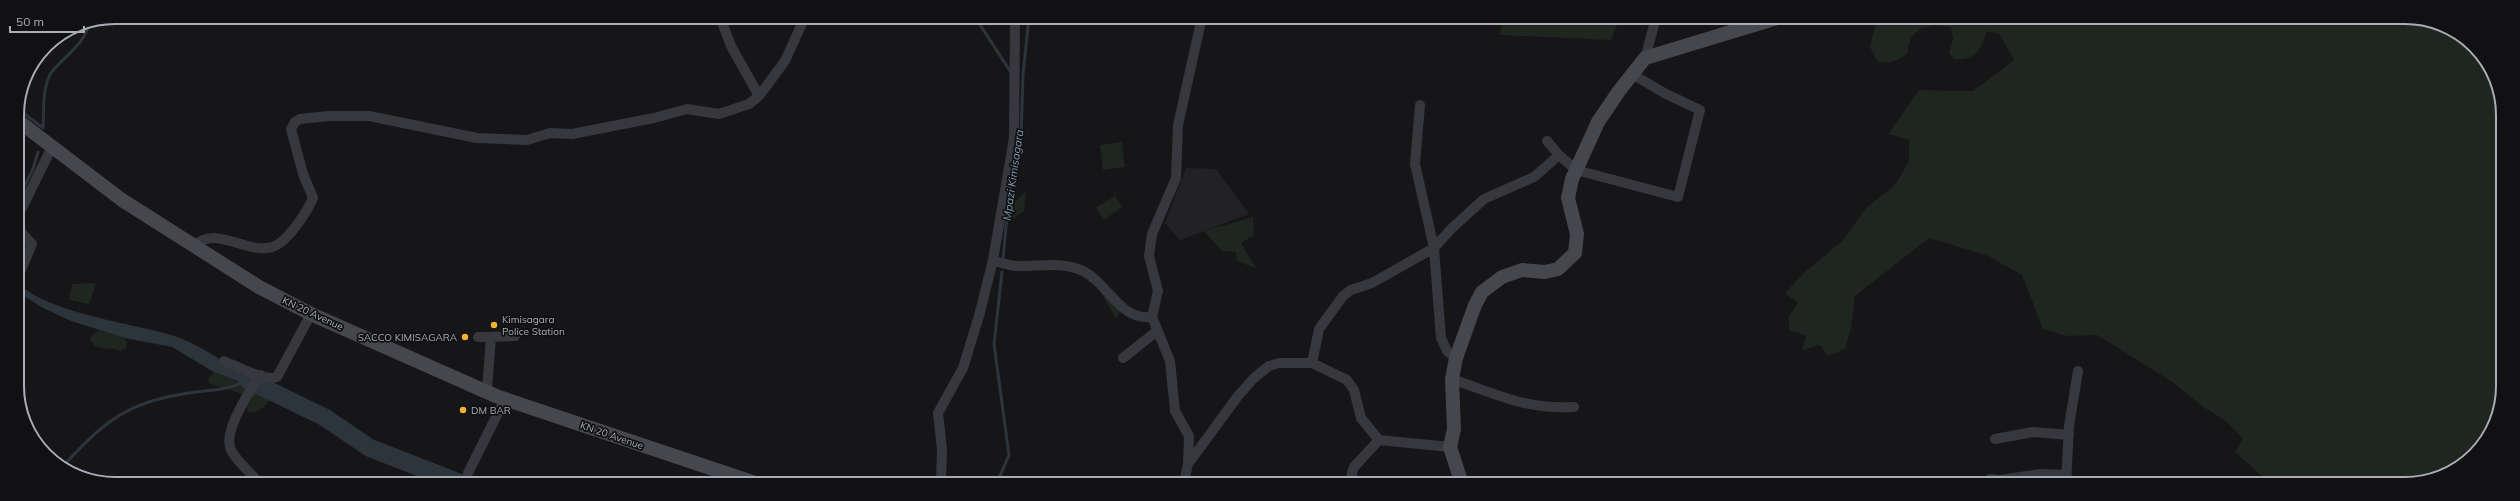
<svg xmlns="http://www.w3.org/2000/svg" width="2520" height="501" viewBox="0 0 2520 501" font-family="Mulish,sans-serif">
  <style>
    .built { fill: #222225 }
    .green { fill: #1e261f }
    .water { fill: #2c353c }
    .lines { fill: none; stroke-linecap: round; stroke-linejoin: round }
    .stream { stroke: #2c353c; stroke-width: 3 }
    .river { stroke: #2c353c; stroke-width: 18 }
    .street { stroke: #37383d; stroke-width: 10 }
    .secondary { stroke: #45474d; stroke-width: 14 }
    .poi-dot { fill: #f2b134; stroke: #111113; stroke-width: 1.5 }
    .labels { text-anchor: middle; stroke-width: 3.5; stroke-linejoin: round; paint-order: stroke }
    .street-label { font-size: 10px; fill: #a8adb8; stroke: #111113 }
    .poi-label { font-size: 10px; fill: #a8adb8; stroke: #111113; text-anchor: start }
    .water-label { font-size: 11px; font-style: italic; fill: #7f9bb3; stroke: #111113 }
    .rim { fill: none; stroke: #a8adb8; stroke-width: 2 }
  </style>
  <rect width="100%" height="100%" fill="#161618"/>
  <path class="built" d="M1186,168l30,1 33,45 -69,26 -15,-17z"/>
  <path class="green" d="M1504,18h116l-9,22 -112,-5z
    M1877,18h541l31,9 25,18 27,50 1,304 -12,36 -20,25 -27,16 -31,8h-135l-11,-4 -31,-28 8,-13 -16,-17 -25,-16 -31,-25 -74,-46 -30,1 -24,-7 -21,-54 -36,-20 -57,-17 -74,58 -4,32 -6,21 -17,7 -8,-11 -18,5 4,-14 -17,-6v-14l9,-13 -13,-10 20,-21 37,-31 24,-33 29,-23 14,-24v-21l-21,-6 31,-44 54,1 41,-31 -15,-26 -12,-3c-5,18 -12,30 -33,28l-5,-6 4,-14 -2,-11c-20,-8 -44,1 -43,25 -10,8 -19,12 -31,8l-7,-14z
    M1122,142l3,25 -22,3 -3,-25z
    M1026,192l-2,19 -13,9v-16z
    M1115,196l7,11 -18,13 -8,-13z
    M1253,217l1,18 -13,8 16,26 -20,-8 -1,-9 -14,-1 -18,-20z
    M19,238l9,6 -10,22v-26z
    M1093,279l28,30 -5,10z
    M96,283l-7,21 -20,-4 3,-16z
    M98,330l27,8 2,4 -1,6 -6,3c-10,-5 -27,1 -30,-13z
    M214,372l34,14 -3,9 -35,-11 -2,-5z
    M256,390l12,4 3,3c-3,9 -13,15 -22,16l-2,-5z"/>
  <path class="water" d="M18,283c28,29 111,40 150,51 29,8 54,28 81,42l-7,7 -28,-11 -42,-25 -47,-9 -54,-17 -28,-13 -25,-16z"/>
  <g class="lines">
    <path class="stream" d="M975,17l37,57
      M18,109l25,19
      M43,128c1,-16 -1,-41 8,-55 12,-16 35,-29 38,-51
      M18,199l15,-30 5,-17
      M1003,260l5,-56 13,-68 2,-61 6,-58
      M63,466c39,-42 62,-63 120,-72 22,-4 45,-3 65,-14
      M997,483l12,-28 -15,-111 8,-72"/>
    <path class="river" d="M248,380l76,37 46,31 90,35"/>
    <path class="street" d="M720,17l11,29 28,50
      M1645,58l11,-40
      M1420,105l-5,59 19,84 7,90 6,13 9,7
      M1547,141l12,14 17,15 102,27 22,-87 -34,-16 -34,-20
      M18,216l34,-69
      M18,229l14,15 -14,33
      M194,247c19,-24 53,8 78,0 15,-4 35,-35 41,-49l-10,-24 -12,-45 4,-7 5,-3 28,-3h41l108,22 50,2 23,-7 22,1 82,-16 33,-9 32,5 30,-10 10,-8 26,-35 20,-44
      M993,260c7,2 16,6 24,6 20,1 44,-5 64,4 27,12 38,51 71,47
      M478,337h13
      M1123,358l34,-27
      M224,361c12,5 42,21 53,16l34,-63
      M1312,363l7,-34 24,-33 8,-6 21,-7 62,-35 17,-19 33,-30 50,-22 25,-22
      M1452,379c43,15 75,31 122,28
      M487,390l4,-53 24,-1
      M1995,439l38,-7 36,3
      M1188,464l1,-28 -14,-25 -5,-50 -18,-44 6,-26 -9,-35 3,-22 24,-56 2,-53 24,-108
      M468,473l37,-74
      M1990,479l11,1 39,-6 27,1
      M259,483c-8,-10 -22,-21 -28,-33 -9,-18 19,-60 30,-75
      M941,483l1,-34 -4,-36 25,-45 16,-52 14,-56 21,-122 1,-121
      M1184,483l4,-19 50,-68 16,-18 15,-12 10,-3h33l35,17 7,10 7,28 18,22 71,7
      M1349,483l5,-16 25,-27
      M2066,484l3,-58 9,-55"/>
    <path class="secondary" d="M17,120l105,80 137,87 52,27 185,82 259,87
      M1462,484l-12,-37 4,-18 -2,-50 4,-21 19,-53 7,-13 20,-15 20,-7 23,2 13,-3 17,-16 2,-19 -9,-36 4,-19 26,-57 21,-31 26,-33 132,-40"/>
  </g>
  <g class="poi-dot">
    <circle cx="494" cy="325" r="4"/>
    <circle cx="465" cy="337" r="4"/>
    <circle cx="463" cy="410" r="4"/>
  </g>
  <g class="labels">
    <g class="street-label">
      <text transform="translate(313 313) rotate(25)" y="4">KN 20 Avenue</text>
      <text transform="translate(612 435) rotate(19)" y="4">KN 20 Avenue</text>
    </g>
    <g class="poi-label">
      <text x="502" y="323">Kimisagara<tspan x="502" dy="12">Police Station</tspan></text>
      <text x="457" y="341" text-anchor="end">SACCO KIMISAGARA</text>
      <text x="471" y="414">DM BAR</text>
    </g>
    <g class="water-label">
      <text transform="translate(1013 175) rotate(-82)" y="4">Mpazi Kimisagara</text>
    </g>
  </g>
  <path d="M0 0H2520V501H0ZM115 24H2405A91 91 0 0 1 2496 115V386A91 91 0 0 1 2405 477H115A91 91 0 0 1 24 386V115A91 91 0 0 1 115 24Z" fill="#111113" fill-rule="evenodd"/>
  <path class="rim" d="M115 24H2405A91 91 0 0 1 2496 115V386A91 91 0 0 1 2405 477H115A91 91 0 0 1 24 386V115A91 91 0 0 1 115 24Z"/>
  <path d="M10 26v6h74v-6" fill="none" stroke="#a8adb8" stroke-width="2"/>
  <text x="16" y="26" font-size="12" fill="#a8adb8" stroke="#111113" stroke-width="3" paint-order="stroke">50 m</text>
</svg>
